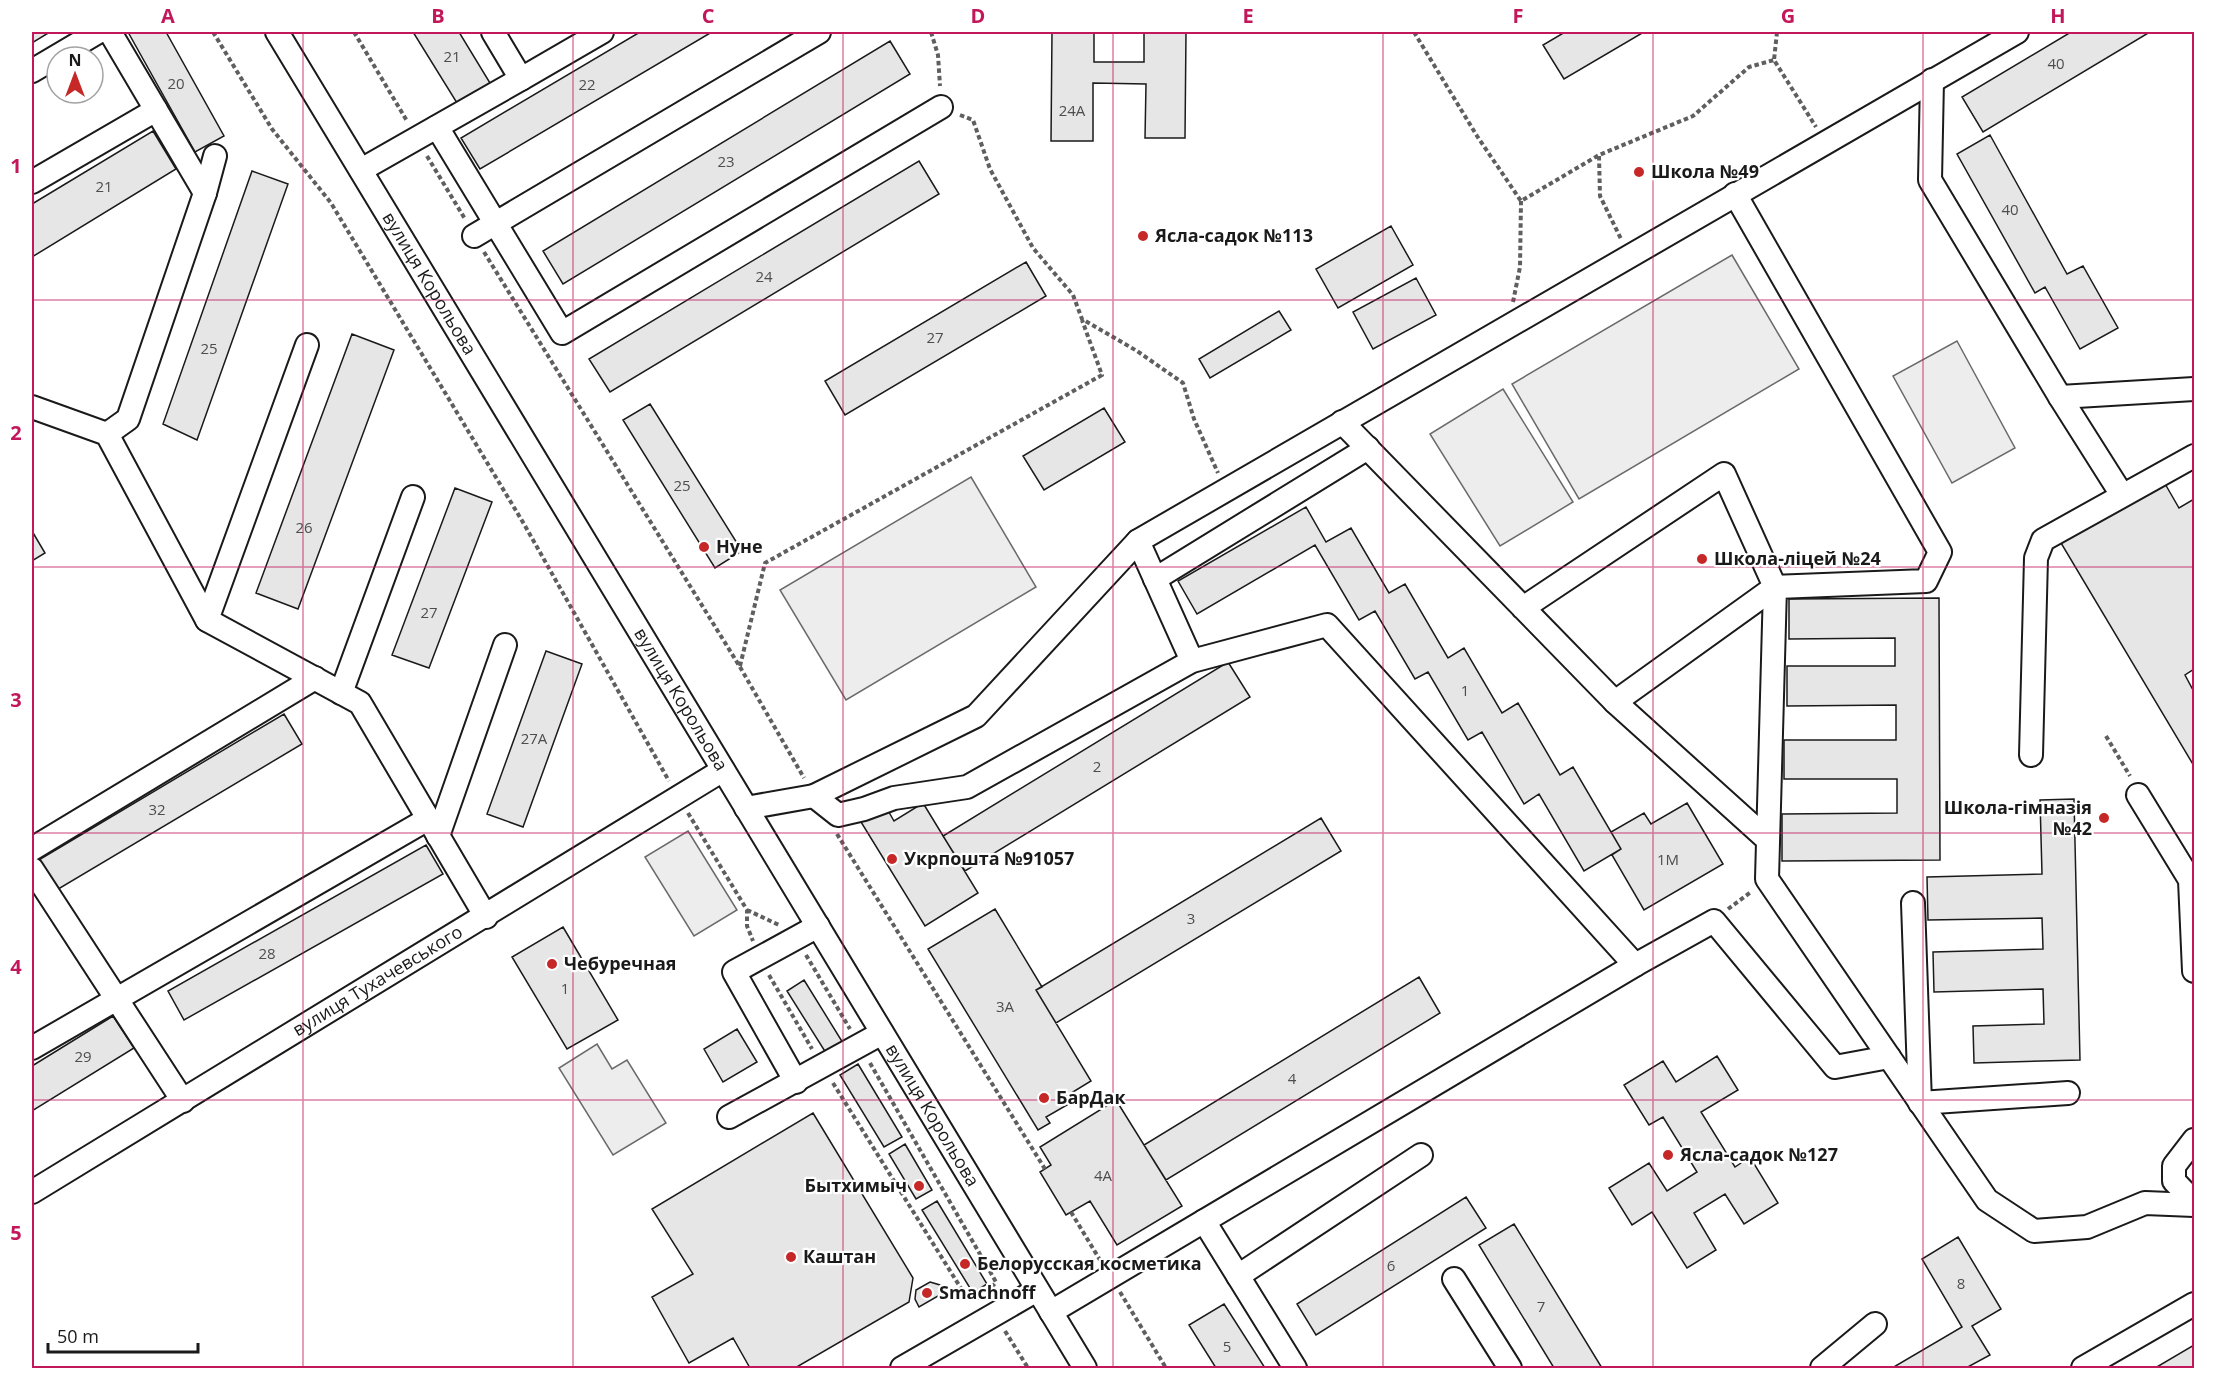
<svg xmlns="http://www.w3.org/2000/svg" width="2226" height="1400" viewBox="0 0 2226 1400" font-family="'Open Sans',sans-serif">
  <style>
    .built { fill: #ededed; stroke: #6a6a6a; stroke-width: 1.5 }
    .building { fill: #e6e6e6; stroke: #1a1a1a; stroke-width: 1.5 }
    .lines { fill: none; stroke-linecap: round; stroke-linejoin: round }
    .minor-casing { stroke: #1a1a1a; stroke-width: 26 }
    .path { stroke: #5f5f5f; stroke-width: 4; stroke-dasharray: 4.5 3; stroke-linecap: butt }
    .minor { stroke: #fff; stroke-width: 22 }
    .grid { fill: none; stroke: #c2185b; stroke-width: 1.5; stroke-opacity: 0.55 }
    .poi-dot { fill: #c62828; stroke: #fff; stroke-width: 2 }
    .labels { text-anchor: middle; stroke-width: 4.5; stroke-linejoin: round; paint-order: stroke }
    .number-label { font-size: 15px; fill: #4d4d4d }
    .poi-label { font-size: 18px; font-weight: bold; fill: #1a1a1a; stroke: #fff; text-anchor: start }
    .street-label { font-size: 18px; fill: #1a1a1a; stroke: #fff }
    .neatline { fill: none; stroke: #c2185b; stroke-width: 2 }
    .grid-label { font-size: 20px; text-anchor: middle; font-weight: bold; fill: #c2185b }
  </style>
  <rect width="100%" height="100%" fill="#fff"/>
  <path class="built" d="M1732,255l67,114 -220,130 -67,-115z
    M1957,341l58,107 -63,35 -59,-107z
    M1503,389l70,113 -73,44 -70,-112z
    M971,477l65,110 -190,113 -66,-110z
    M688,831l49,79 -43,26 -49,-79z
    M597,1044l15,25 15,-9 39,63 -53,32 -54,-87z"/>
  <path class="building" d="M32,32h18l-18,11z
    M128,32h38l58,104 -29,16z
    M413,32h46l31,51 -33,20z
    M640,32h72l-232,137 -19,-31z
    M1052,32h42v30h50v-30h42l-1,106h-40l1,-54 -53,-1v58h-42z
    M1565,32h79l-80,47 -21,-34z
    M2071,32h79l-167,100 -21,-35z
    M890,41l20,33 -347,210 -20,-33z
    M153,131l23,38 -144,88v-53z
    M1990,135l77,139 16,-8 35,62 -38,21 -35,-62 -10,6 -78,-139z
    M919,161l20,33 -329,198 -21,-33z
    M252,171l36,13 -91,256 -34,-16z
    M1391,226l22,39 -75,43 -22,-39z
    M1026,262l20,34 -201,119 -20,-34z
    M1416,278l20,37 -63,34 -20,-37z
    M1279,311l12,19 -81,48 -11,-19z
    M352,334l42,16 -96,259 -42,-16z
    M650,404l92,147 -27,17 -92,-148z
    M1104,408l21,34 -81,48 -21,-34z
    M2164,482l15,26 15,-9v170l-9,6 9,17v74l-133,-223z
    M455,488l37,14 -63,166 -37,-13z
    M1306,507l20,35 25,-14 38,65 16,-9 43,74 16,-10 38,65 16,-10 42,72 13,-8 48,82 -37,22 -45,-77 -15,10 -42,-72 -14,8 -40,-68 -13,7 -40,-68 -16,9 -44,-75 -118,69 -19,-33z
    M32,531l13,22 -13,8z
    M1939,598l1,262 -158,1v-47l115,-1v-34h-113v-39h112v-35l-109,1v-40h108v-28l-106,1v-40z
    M546,651l36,13 -59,163 -36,-13z
    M1228,662l22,35 -285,174 -22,-35z
    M284,714l18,30 -247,147 -18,-30z
    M2074,799l6,261 -106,3 -1,-37 71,-2 -1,-35 -109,3 -1,-40 110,-3 -1,-31 -114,2 -1,-43 115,-3 -2,-74z
    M923,803l55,90 -53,33 -64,-104 25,-15 8,14z
    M1687,803l36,61 -79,46 -32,-55 9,-6 -10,-17 33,-19 7,11z
    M1321,818l20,33 -285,172 -20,-33z
    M426,845l17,29 -259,146 -16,-29z
    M995,909l47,78 -6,3 55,91 -28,17 4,7 -21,12 4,6 -12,7 -110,-181z
    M563,927l55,93 -51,29 -55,-92z
    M1419,977l21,36 -274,167 -22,-35z
    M804,980l39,63 -17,10 -39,-62z
    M113,1016l21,32 -102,63v-45z
    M737,1029l20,33 -34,20 -19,-33z
    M1717,1056l21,34 -37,22 34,55 15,-10 28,46 -34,21 -19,-30 -31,19 22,37 -29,18 -35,-56 -20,13 -23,-37 40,-25 18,28 30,-19 -34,-55 -14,8 -25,-40 39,-24 13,21z
    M858,1064l44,73 -18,10 -44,-72z
    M1116,1100l66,106 -65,39 -27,-44 -24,14 -26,-43 11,-7 -11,-18z
    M813,1113l100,165 -4,24 -114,66h-45l-17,-30 -44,25 -37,-66 41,-23 -41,-65z
    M905,1144l27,46 -16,9 -27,-45z
    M1466,1197l20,31 -170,107 -19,-31z
    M937,1201l50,83 -14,9 -51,-83z
    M1514,1224l88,144h-48l-75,-123z
    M1958,1237l43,72 -29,17 18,29 -24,13h-74l70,-41 -40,-68z
    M930,1282l10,3 5,7 -26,15 -4,-8 1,-9z
    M1224,1304l41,64h-49l-27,-43z
    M2194,1345v23h-39z"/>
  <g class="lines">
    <defs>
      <g id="minor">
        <path d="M110,32l95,161"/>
        <path id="s1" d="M277,32l808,1336"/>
        <path d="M493,32l28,47 81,-47"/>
        <path d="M32,71l66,-39"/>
        <path d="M1932,80l-2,100 130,217 62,98"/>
        <path d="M437,127l125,206 379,-226"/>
        <path d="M361,170l160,-91"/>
        <path d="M32,182l124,-72"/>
        <path d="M1735,194l205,358 -14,29 -151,6 -8,292 220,321 47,31 53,-4 58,-24 49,2"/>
        <path d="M474,236l345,-204"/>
        <path d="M2060,397l134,-8"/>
        <path d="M32,407l75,27 100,186 153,83 126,214"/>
        <path d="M1342,422l273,280 160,-115 -51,-113 -201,134"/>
        <path d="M107,434l21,-15 77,-226 10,-37"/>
        <path d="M1138,541l54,120"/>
        <path d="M1155,579l213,-131"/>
        <path d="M207,620l100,-275"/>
        <path d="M341,693l72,-196"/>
        <path d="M1615,702l153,138"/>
        <path d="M2031,755l5,-197 7,-18 151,-84"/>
        <path d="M2138,795l52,85 4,91"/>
        <path d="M814,796l24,19 26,-6 30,-11 73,-11 225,-126 135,-36 308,340 -584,347"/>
        <path d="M746,808l68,-12 162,-80 162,-175 879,-509"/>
        <path d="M438,836l67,-191"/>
        <path d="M32,849l283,-171"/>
        <path d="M32,869l151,232"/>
        <path d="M1913,903l7,200 148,-10"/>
        <path d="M1635,965l79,-44 121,146 54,-10"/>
        <path d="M32,1048l396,-229"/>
        <path d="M796,1082l-62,-110 84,-46"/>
        <path d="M729,1117l153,-84"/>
        <path d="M2194,1140l-20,26v15l20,21"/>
        <path id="s2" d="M32,1192l691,-422"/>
        <path d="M1204,1221l91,147"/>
        <path d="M1238,1276l183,-121"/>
        <path d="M1454,1279l56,89"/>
        <path d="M902,1368l135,-78"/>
        <path d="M1822,1368l53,-44"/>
        <path d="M2083,1368l111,-64"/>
      </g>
    </defs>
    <use href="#minor" class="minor-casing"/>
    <path class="path" d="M213,32l59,97 59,74 193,321 145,257
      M354,32l53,89
      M931,32l7,23 2,31
      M1414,32l63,104 44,65 78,-46 94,-39 56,-49 25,-7
      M1777,32l-3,28 42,67
      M960,115l13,5 17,49 43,79 40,47 9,24 55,32 46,32 11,36 24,54
      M427,156l38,63
      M1599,156l1,40 21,43
      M484,252l256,415 64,111
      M1513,302l7,-35 1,-66
      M740,666l25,-103 337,-188 -20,-55
      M2106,736l24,40
      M688,813l59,97v16l6,15
      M837,834l208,335
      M1728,909l23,-17
      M747,910l32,15
      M806,955l44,74
      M769,975l43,74
      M870,1063l126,219 -8,10
      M833,1083l134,215h13
      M1071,1212l29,48
      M1120,1292l46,76
      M1005,1331l23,37"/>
    <use href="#minor" class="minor"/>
  </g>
  <path class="grid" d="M303,32v1336M573,32v1336M843,32v1336M1113,32v1336M1383,32v1336M1653,32v1336M1923,32v1336M32,300h2162M32,567h2162M32,833h2162M32,1100h2162"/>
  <g class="poi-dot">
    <circle cx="1639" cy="172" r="6"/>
    <circle cx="1143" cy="236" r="6"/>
    <circle cx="704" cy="547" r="6"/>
    <circle cx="1702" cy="559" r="6"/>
    <circle cx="2104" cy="818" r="6"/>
    <circle cx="892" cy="859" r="6"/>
    <circle cx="552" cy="964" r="6"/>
    <circle cx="1044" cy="1098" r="6"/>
    <circle cx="1668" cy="1155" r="6"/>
    <circle cx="919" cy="1186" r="6"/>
    <circle cx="791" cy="1257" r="6"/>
    <circle cx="965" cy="1264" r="6"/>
    <circle cx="927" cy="1293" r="6"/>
  </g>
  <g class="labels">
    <g class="number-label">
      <text x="452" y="62">21</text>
      <text x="2056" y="69">40</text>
      <text x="176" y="89">20</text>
      <text x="587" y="90">22</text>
      <text x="1072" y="116">24А</text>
      <text x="726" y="167">23</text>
      <text x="104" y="192">21</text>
      <text x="2010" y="215">40</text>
      <text x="764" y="282">24</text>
      <text x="935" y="343">27</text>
      <text x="209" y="354">25</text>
      <text x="682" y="491">25</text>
      <text x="304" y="533">26</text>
      <text x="429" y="618">27</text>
      <text x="1465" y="696">1</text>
      <text x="534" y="744">27А</text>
      <text x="1097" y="772">2</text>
      <text x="157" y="815">32</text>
      <text x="1668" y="865">1М</text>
      <text x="1191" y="924">3</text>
      <text x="267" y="959">28</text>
      <text x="565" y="994">1</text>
      <text x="1005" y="1012">3А</text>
      <text x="83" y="1062">29</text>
      <text x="1292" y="1084">4</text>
      <text x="1103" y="1181">4А</text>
      <text x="1391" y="1271">6</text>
      <text x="1961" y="1289">8</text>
      <text x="1541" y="1312">7</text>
      <text x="1227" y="1352">5</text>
    </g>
    <g class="poi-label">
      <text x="1651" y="178">Школа №49</text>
      <text x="1155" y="242">Ясла-садок №113</text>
      <text x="716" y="553">Нуне</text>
      <text x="1714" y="565">Школа-ліцей №24</text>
      <text x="2092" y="814" text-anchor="end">Школа-гімназія<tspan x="2092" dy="21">№42</tspan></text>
      <text x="904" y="865">Укрпошта №91057</text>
      <text x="564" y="970">Чебуречная</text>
      <text x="1056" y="1104">БарДак</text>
      <text x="1680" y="1161">Ясла-садок №127</text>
      <text x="907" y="1192" text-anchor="end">Бытхимыч</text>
      <text x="803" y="1263">Каштан</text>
      <text x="977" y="1270">Белорусская косметика</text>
      <text x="939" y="1299">Smachnoff</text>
    </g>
    <g class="street-label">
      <text dy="6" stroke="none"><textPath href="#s1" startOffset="294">вулиця Корольова</textPath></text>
      <text dy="6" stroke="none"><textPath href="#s1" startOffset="780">вулиця Корольова</textPath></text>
      <text dy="6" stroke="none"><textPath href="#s2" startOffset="405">вулиця Тухачевського</textPath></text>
      <text dy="6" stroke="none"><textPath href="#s1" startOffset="1266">вулиця Корольова</textPath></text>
    </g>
  </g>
  <rect width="2226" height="1400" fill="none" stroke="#ffffff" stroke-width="66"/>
  <g transform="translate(75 75)"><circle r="28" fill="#ffffff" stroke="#a3a3a3" stroke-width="1.5"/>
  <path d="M0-4.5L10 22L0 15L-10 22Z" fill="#c62828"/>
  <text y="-9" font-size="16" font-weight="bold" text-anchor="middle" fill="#1a1a1a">N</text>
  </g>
  <path d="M48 1343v9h150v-9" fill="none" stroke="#1a1a1a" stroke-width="3"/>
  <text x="57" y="1343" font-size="18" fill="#1a1a1a" stroke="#ffffff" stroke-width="4.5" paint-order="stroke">50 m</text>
  <rect x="33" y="33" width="2160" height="1334" class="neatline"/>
  <g class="grid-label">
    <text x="168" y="23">A</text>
    <text x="438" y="23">B</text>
    <text x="708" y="23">C</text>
    <text x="978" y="23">D</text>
    <text x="1248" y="23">E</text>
    <text x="1518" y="23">F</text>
    <text x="1788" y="23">G</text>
    <text x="2058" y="23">H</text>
    <text x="16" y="173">1</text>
    <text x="16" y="440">2</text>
    <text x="16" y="707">3</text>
    <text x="16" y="974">4</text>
    <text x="16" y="1240">5</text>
  </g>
</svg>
